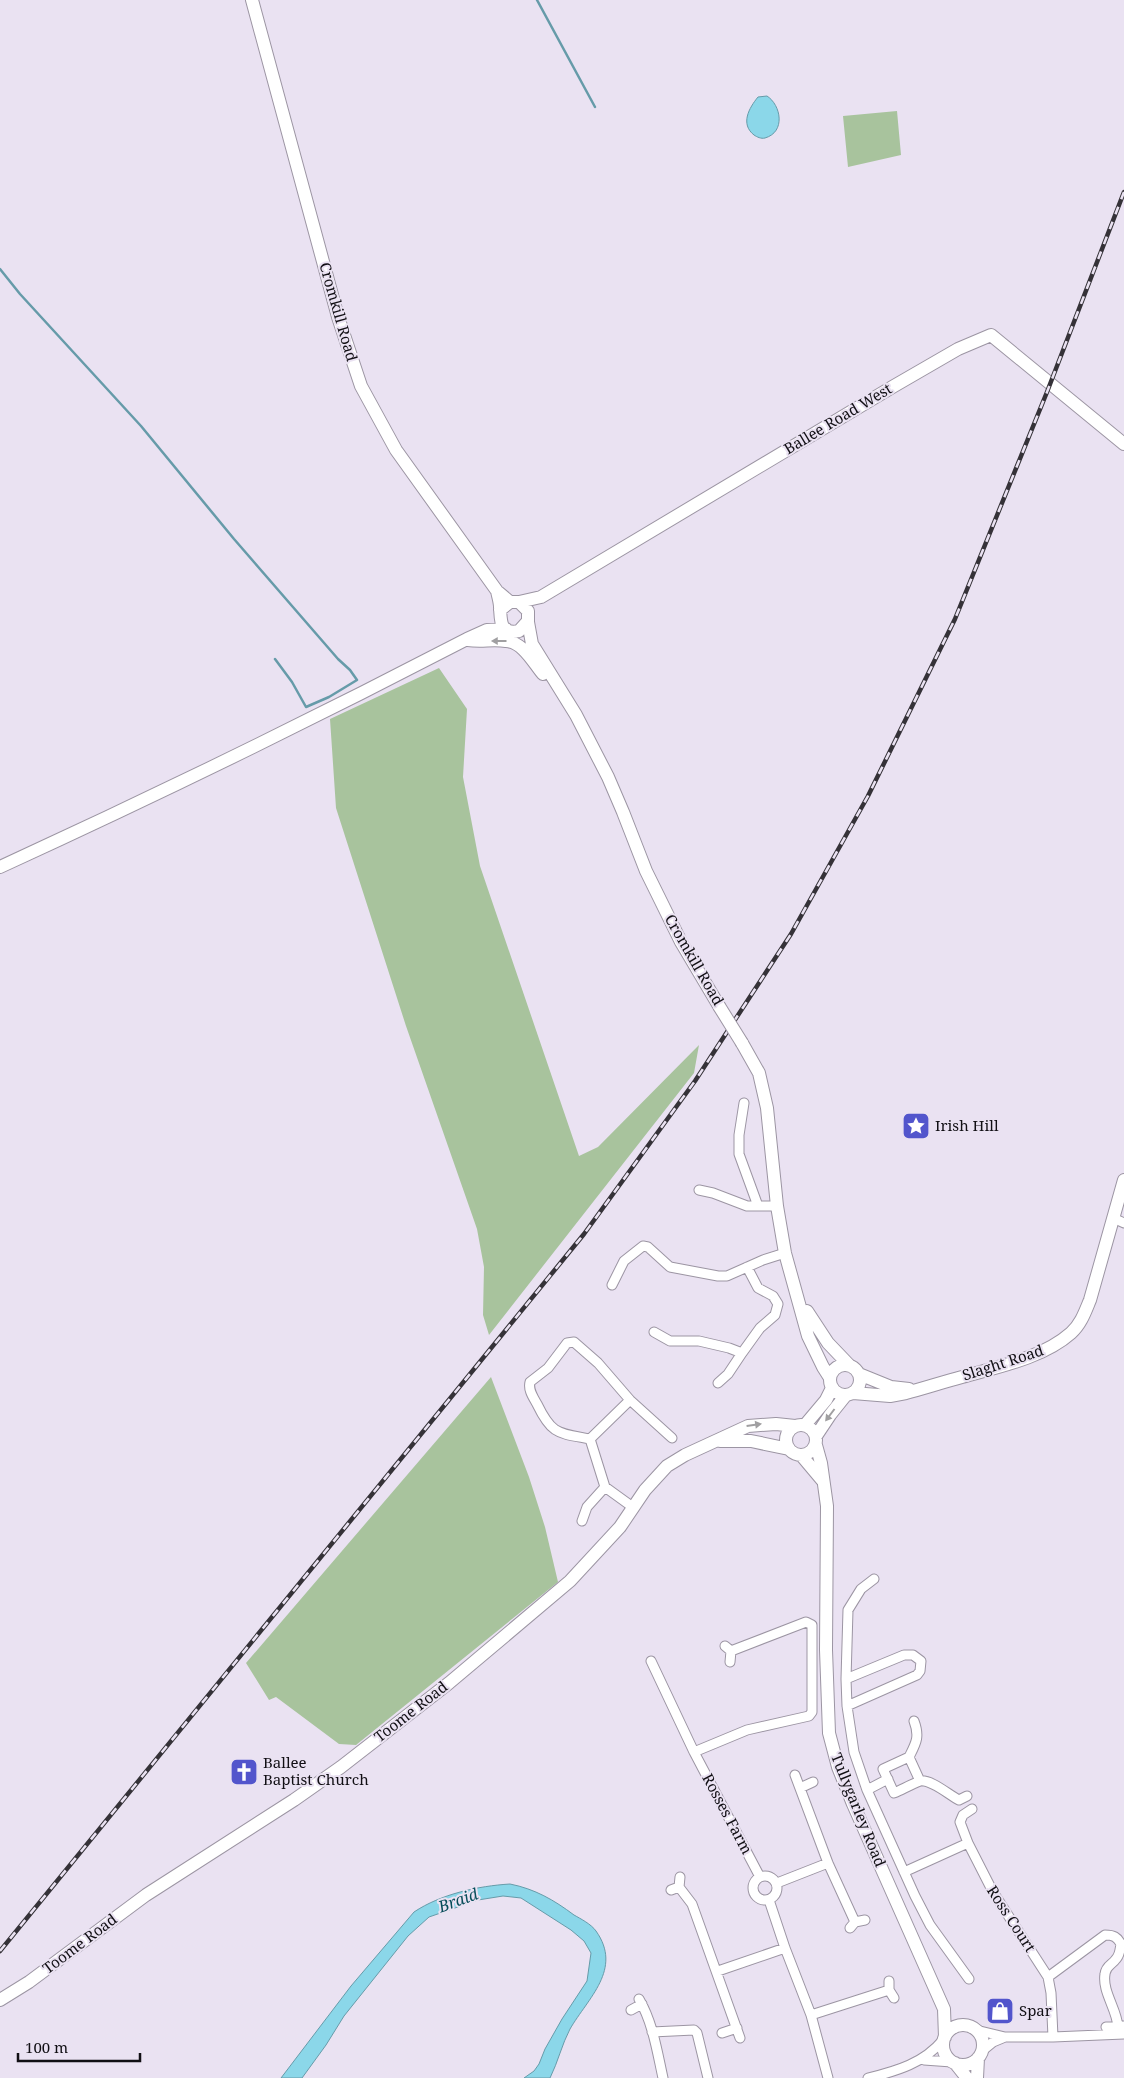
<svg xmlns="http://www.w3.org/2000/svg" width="1124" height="2078" viewBox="0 0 1124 2078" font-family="'Noto Serif',serif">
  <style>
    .green { fill: #a8c39d }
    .water { fill: #8bd7e9; stroke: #669ba9 }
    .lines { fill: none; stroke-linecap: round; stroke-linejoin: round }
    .stream { stroke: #669ba9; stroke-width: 2.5 }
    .street-casing { stroke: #9c95a3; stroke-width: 11 }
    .secondary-casing { stroke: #9c95a3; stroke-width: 14 }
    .street { stroke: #fff; stroke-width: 9 }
    .secondary { stroke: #fff; stroke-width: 12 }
    .rail-casing { stroke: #353238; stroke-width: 4.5 }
    .rail { stroke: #eae2f2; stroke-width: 2.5; stroke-dasharray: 8; stroke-linecap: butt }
    .secondary-bridge-casing { stroke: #9c95a3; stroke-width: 14; stroke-linecap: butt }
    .secondary-bridge { stroke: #fff; stroke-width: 12 }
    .oneway { fill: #a09fa1 }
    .labels { text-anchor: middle; stroke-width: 4; stroke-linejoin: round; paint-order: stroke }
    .street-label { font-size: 15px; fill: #110f14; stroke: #eae2f2 }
    .poi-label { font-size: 15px; fill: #110f14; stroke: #eae2f2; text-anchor: start }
    .water-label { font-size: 16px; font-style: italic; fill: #084d5a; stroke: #eae2f2 }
  </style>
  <rect width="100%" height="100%" fill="#eae2f2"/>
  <path class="green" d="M897,111l4,44 -53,12 -5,-51z
    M439,668l28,41 -4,68 17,89 99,290 19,-9 101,-102 -5,28 -205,262 -6,-20 1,-48 -7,-38 -71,-203 -70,-218 -6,-89z
    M491,1377l38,100 16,50 13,55 -202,163 -17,-1 -63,-47 -7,3 -23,-37z"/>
  <path class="water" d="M767,96c14,9 19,36 -2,42 -4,1 -8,-1 -11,-3 -14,-11 -5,-27 4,-38z
    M510,1884c25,5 44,16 64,31 7,4 17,9 22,16 27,38 -8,67 -26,98 -8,15 -12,33 -20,49h-26l10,-7 5,-7 6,-15 17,-30 25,-38 4,-28 -7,-12 -13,-11 -50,-32 -18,-2 -25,4 -49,17 -21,19 -64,80 -18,29 -24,33h-21l70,-92 63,-74c27,-18 64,-26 96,-28z"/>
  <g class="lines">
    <path class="stream" d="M537,0l58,107
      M0,269l20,25 121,132 93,113 104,120 12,11 7,10 -28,17 -23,10 -14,-25 -17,-23"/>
    <defs>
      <path id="street" d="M744,1103l-5,32v19l19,52
        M699,1190l14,3 34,13h30
        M1113,1218l11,5
        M612,1285l12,-24 19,-15 5,1 22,20 48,9h9l36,-16 22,-7
        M654,1332l16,9h29l30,7 13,5 18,-25 15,-13 3,-11 -5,-8 -15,-8 -11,-21
        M718,1383l10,-9 14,-21
        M590,1439l40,-39
        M634,1508l-29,-21 -15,-48c-32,-6 -38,-4 -53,-35 -4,-7 -9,-14 -7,-22l18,-14 19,-25 7,-1 24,21 32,37 42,38
        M582,1521l5,-14 18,-20
        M874,1579l-13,10 -13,21 -2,69 1,27 7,46 13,38 48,106 15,29 39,54
        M725,1646l6,5 -1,11
        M651,1661l43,91 66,125
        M846,1679l58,-24h9l8,6 -1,10 -3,4 -70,31
        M694,1752l53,-22 62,-14 3,-4v-87l-6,-3 -75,29
        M909,1757c7,-14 11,-20 5,-36
        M795,1775l33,88 27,59
        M920,1781l-11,-24 -26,12 11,24c9,-4 18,-9 26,-12 11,-2 29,14 39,19l8,-4
        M800,1788l13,-6
        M867,1790l21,-11
        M972,1809l-9,6 -3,7 8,21 25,49 55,85 3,16 2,44
        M904,1872l64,-29
        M753 1888a12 12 0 1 1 24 0a12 12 0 1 1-24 0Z
        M777,1883l51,-20
        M679,1887l13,17 48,134
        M671,1890l8,-3 1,-10
        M769,1900l16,48 26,67 17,63
        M850,1928l5,-6 10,-2
        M718,1971l67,-23
        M1048,1977l57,-42c9,0 12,2 16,9 -1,5 -1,11 -5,15 -4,6 -10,6 -11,15 -3,18 12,35 13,53
        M889,1981v9l5,8
        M639,1999c14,24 18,52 24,79
        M631,2010l11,-6
        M811,2015l78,-25
        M1106,2027l18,-1
        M976,2030l29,7h48l71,-3
        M652,2032l42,-2 3,3 11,45
        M722,2033l15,-5
        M982,2051l11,-9 12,-5
        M924,2060l28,2
        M868,2078c29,-7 56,-15 75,-38"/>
      <path id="secondary" d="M252,0l86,317 23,69 35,64 101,141 13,11
        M497,591c1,5 3,11 3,16 1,13 -1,28 19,24l9,-10v-10l-9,-9h-9l-10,8
        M519,602l22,-5 353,-211 64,-37 33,-14 133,109
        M528,622l4,22 44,71 32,62 15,35 23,59 35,71 38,64
        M468,640c13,2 25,-1 38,1 17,1 27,21 37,33
        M0,867c157,-72 313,-148 467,-228l20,-9 19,-1
        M742,1043l17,30 8,35 10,98 8,47 23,83 15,31 7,11
        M807,1311l21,32 22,23
        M830 1380a15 15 0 1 1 30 0a15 15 0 1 1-30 0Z
        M859,1374l32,13 18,2
        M853,1393l37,3 16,-3c19,-5 37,-11 56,-16 35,-10 81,-19 109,-44 10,-9 14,-21 19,-33l34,-120
        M786 1440a15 15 0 1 1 30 0a15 15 0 1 1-30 0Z
        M805,1425l21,-25 6,-12
        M816,1436l14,-21 16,-20
        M720,1441h31l38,8
        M816,1445l5,18 6,43 -1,144 3,83 9,34 15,37 91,205 1,28
        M801,1455l21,25
        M0,2000l29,-18 117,-87 148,-95 47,-33 108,-84 121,-102 50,-54 25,-37 22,-24 18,-11 63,-29 28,-2 19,2
        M943 2045a20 20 0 1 1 40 0a20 20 0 1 1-40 0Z
        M955,2063l12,15
        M977,2078l1,-20"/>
    </defs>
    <use href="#street" class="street-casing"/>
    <use href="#secondary" class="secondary-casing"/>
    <use href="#street" class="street"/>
    <use href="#secondary" class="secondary"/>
    <defs>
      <path id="rail" d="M0,1951l584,-717 111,-153 96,-147 77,-138 87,-177 92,-227 77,-200"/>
    </defs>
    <use href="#rail" class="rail-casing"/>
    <use href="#rail" class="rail"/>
    <defs>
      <path id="secondary-bridge" d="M719,1006l23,37"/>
    </defs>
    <use href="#secondary-bridge" class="secondary-bridge-casing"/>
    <use href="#secondary-bridge" class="secondary-bridge"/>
  </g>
  <defs><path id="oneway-solid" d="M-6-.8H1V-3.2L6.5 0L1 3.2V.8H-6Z" transform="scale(1.25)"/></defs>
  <g class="oneway">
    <use href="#oneway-solid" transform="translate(499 641) rotate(180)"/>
    <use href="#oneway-solid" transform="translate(830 1415) rotate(127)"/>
    <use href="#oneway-solid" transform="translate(754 1425) rotate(-8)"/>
  </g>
  <defs>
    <symbol id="sight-square" viewBox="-11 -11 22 22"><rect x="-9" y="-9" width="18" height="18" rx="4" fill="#5255cc" stroke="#eae2f2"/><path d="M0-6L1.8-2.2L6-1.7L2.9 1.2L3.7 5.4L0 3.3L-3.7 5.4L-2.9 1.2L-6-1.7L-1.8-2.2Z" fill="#fff"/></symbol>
    <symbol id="church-square" viewBox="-11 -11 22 22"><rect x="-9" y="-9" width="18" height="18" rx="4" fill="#5255cc" stroke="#eae2f2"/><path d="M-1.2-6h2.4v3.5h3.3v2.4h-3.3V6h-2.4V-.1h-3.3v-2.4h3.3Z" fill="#fff"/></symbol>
    <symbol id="shop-square" viewBox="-11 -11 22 22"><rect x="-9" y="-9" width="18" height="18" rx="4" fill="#5255cc" stroke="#eae2f2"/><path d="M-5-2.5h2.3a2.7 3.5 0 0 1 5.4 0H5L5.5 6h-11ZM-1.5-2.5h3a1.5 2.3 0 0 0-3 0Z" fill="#fff"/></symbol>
  </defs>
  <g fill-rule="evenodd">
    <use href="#sight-square" x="900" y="1110" width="32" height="32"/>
    <use href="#church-square" x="228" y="1756" width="32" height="32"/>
    <use href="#shop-square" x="984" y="1995" width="32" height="32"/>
  </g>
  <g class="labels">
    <g class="street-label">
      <text transform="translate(338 312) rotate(74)" y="5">Cromkill Road</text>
      <text transform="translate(838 419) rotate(-31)" y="5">Ballee Road West</text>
      <text transform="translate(694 960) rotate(60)" y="5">Cromkill Road</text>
      <text transform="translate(1003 1363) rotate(-18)" y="5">Slaght Road</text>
      <text transform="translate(411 1712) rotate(-38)" y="5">Toome Road</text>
      <text transform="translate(858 1810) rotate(68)" y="5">Tullygarley Road</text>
      <text transform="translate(727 1814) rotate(62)" y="5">Rosses Farm</text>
      <text transform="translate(1011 1919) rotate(57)" y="5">Ross Court</text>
      <text transform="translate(80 1944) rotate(-37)" y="5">Toome Road</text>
    </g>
    <g class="poi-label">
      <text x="935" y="1131">Irish Hill</text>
      <text x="263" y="1768">Ballee<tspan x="263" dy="17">Baptist Church</tspan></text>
      <text x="1019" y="2016">Spar</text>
    </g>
    <g class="water-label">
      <text transform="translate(458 1900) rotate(-20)" y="6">Braid</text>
    </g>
  </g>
  <path d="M18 2053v8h122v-8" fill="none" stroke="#110f14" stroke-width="2.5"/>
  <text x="25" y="2053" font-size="15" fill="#110f14" stroke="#eae2f2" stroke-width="4" paint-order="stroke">100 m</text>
</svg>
